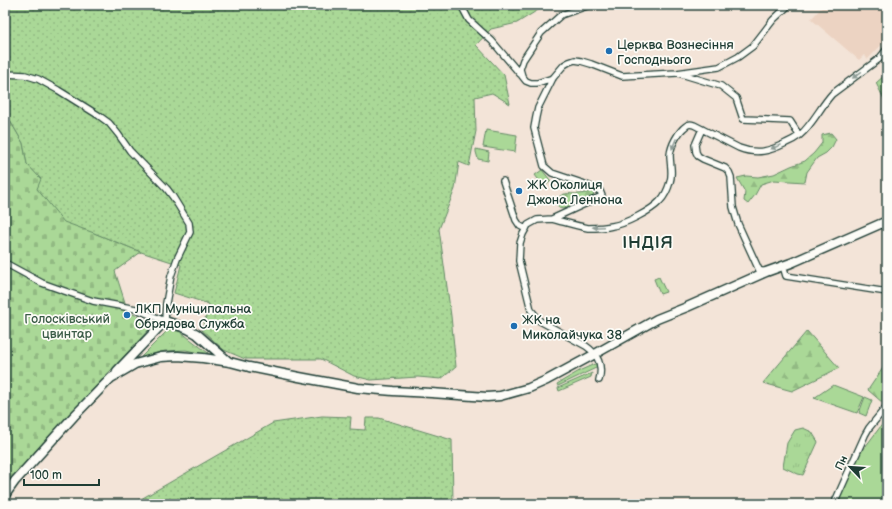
<svg xmlns="http://www.w3.org/2000/svg" width="892" height="509" viewBox="0 0 892 509" font-family="'Balsamiq Sans',sans-serif">
  <style>
    .built { fill: #ecd3c2 }
    .grass { fill: url(#grass-tufts); stroke: #648a66 }
    .forest { fill: url(#forest-firs); stroke: #648a66 }
    .cemetery { fill: url(#cemetery-stones); stroke: #648a66 }
    .park { fill: #aad897; stroke: #648a66 }
    .garden { fill: url(#garden-dots); stroke: #648a66 }
    .lines { fill: none; stroke-linecap: round; stroke-linejoin: round }
    .street-casing { stroke: #1f3d34; stroke-width: 8 }
    .secondary-casing { stroke: #1f3d34; stroke-width: 11 }
    .street { stroke: #fdfcf7; stroke-width: 5.5 }
    .secondary { stroke: #fdfcf7; stroke-width: 8 }
    .oneway { fill: #8e9c96 }
    .poi-dot { fill: #1f6fb2; stroke: #fdfcf7; stroke-width: 1.5 }
    .labels { text-anchor: middle; stroke-width: 3.5; stroke-linejoin: round; paint-order: stroke }
    .poi-label { font-size: 13px; fill: #1f3d34; stroke: #fdfcf7; text-anchor: start }
    .park-label { font-size: 13px; fill: #3b5c48; stroke: #fdfcf7 }
    .district-label { font-size: 17px; font-weight: bold; letter-spacing: 1px; fill: #1f3d34; stroke: #fdfcf7 }
  </style>
  <defs>
    <pattern id="grass-tufts" width="24" height="20" patternUnits="userSpaceOnUse"><rect width="24" height="20" fill="#aad897"/><path d="M3 7l-1-3M5 7V3M7 7l1-3M15 17l-1-3M17 17v-4M19 17l1-3" fill="none" stroke="#92ba83"/></pattern>
    <pattern id="forest-firs" width="22" height="20" patternUnits="userSpaceOnUse"><rect width="22" height="20" fill="#aad897"/><path d="M5 1l3.5 6h-7zM16 11l3.5 6h-7z" fill="#92ba83"/></pattern>
    <pattern id="cemetery-stones" width="16" height="16" patternUnits="userSpaceOnUse"><rect width="16" height="16" fill="#aad897"/><path d="M2 7V4a2 2 0 0 1 4 0v3zM10 15v-3a2 2 0 0 1 4 0v3z" fill="#92ba83"/></pattern>
    <pattern id="garden-dots" width="8" height="8" patternUnits="userSpaceOnUse"><rect width="8" height="8" fill="#aad897"/><path d="M2 2h.1M6 6h.1" fill="none" stroke="#92ba83" stroke-width="1.8" stroke-linecap="round"/></pattern>
  </defs>
  <rect width="100%" height="100%" fill="#f3e4d8"/>
  <filter id="ink" filterUnits="userSpaceOnUse"><feTurbulence type="fractalNoise" baseFrequency=".025" numOctaves="2"/><feDisplacementMap in="SourceGraphic" scale="8" xChannelSelector="R" yChannelSelector="G"/><feConvolveMatrix kernelMatrix="1 2 1 2 8 2 1 2 1" color-interpolation-filters="sRGB"/></filter>
  <g filter="url(#ink)">
    <path class="built" d="M824,5h63v34l-19,20 -4,-4 -5,5 -48,-41z"/>
    <path class="grass" d="M887,62v43l-11,-22 9,-8 -1,-11z
      M169,329l12,3 31,24 -26,-6 -21,1 -25,7z
      M597,363l1,4 -40,19 -1,-2 24,-14z
      M592,373l-1,4 -32,14 -1,-3z
      M803,428l9,4 6,10 -15,33 -5,-1 -15,-7 4,-24 8,-13z"/>
    <path class="forest" d="M831,133l5,6 -4,8 -6,6 -9,5 -10,14 -2,10 -31,-2 -13,4 -6,11 -7,9 -4,-3 1,-9 -8,-14 9,-2 12,1 16,-3 17,-8 14,-5 9,-8 8,-10v-8z
      M592,191l3,6 -18,6 -14,6 -4,-1 -4,-6c7,-11 13,-8 24,-8 4,0 9,-2 13,-3z
      M807,331l32,37 -47,23 -29,-8z
      M887,362v35l-4,6 -15,-13z"/>
    <path class="cemetery" d="M5,112l18,31 4,21 67,69 47,19 -26,19 13,41 27,11 -115,123 -35,40z"/>
    <path class="park" d="M486,130l31,5 -2,17 -32,-5z
      M476,149l13,3 -1,9 -10,-2 -2,-7z
      M542,170l9,11 -7,6 -9,-12z
      M659,277l7,15 -6,2 -6,-15z
      M833,385l31,12 -7,16 -43,-15z
      M865,397l7,3 -6,16 -7,-3z
      M887,418v86h-50l22,-49z"/>
    <path class="garden" d="M5,5h541l-29,18 -26,6 -15,16 28,30 6,29 -18,-11 -17,4 1,34 -7,35 -10,-4 -4,27 -16,40 12,87 5,51 -15,12 -23,-2 -47,3 -17,-4 -33,-17h-76l-21,-9 -22,-20 7,-26 -35,-11 7,-28 -40,-13 -47,-19 -30,-11 -27,-33 4,-10 -14,-15 -4,-21 -18,-31z
      M322,416l29,1 -1,12 15,1 1,-12h13l73,22 1,64h-325l13,-5 132,-76z"/>
    <g class="lines">
      <defs>
        <path id="street" d="M461,5l8,15 23,21 28,33
          M678,73l43,13 15,12 7,21 47,2 9,14
          M5,74l20,1 13,4 20,11 40,25 11,8 9,11 12,17 37,38 6,8 16,26 1,9 -13,27 -6,17 -5,27 -1,18 -29,-12 -43,-8 -37,-13 -14,-5 -37,-20
          M553,78l-16,5h-6l-5,-2 -4,-5 -2,-7 3,-9 18,-27 20,-18 29,-10
          M702,129l-7,16 1,7 2,4 5,3 22,9 4,4 2,5 2,30 5,17 21,46 3,1 4,1
          M503,181l13,39 4,6 6,3
          M552,219c12,3 24,7 36,9 8,0 16,0 24,-2 13,-2 39,-15 48,-25 5,-5 8,-12 10,-19 3,-9 0,-17 0,-27 1,-10 8,-23 16,-29 2,-2 5,-2 8,-1l45,23c18,7 31,3 47,-5 5,-2 10,-5 14,-8 12,-10 21,-29 32,-41l47,-35 8,-10
          M783,266l3,10 101,16
          M599,380c4,-14 -1,-26 -13,-34l-46,-25 -9,-11 -12,-49 1,-18 3,-9 5,-9 9,-5 15,-1 50,-23 -2,-5 -18,-8 -30,-10 -8,-7 -10,-38 2,-11 2,-9 15,-30 11,-13 5,-3 6,-2 6,1 10,3 31,12 55,-3 42,-6 19,-10 15,-11 20,-26 16,-15
          M834,504l31,-69 4,-7 18,-22"/>
        <path id="secondary" d="M117,371l48,-50 15,5 8,3 9,5 32,28
          M5,495l10,-14 59,-65 37,-38 24,-14 26,-7 17,-1 25,2 27,4 19,5 50,10 59,11 35,3 38,2 56,4 13,-1 29,-8 18,-8 48,-26 62,-35 30,-12 79,-35 25,-9 96,-42"/>
      </defs>
      <use href="#street" class="street-casing"/>
      <use href="#secondary" class="secondary-casing"/>
      <use href="#street" class="street"/>
      <use href="#secondary" class="secondary"/>
    </g>
    <defs><path id="oneway-solid" d="M-6-.8H1V-3.2L6.5 0L1 3.2V.8H-6Z"/></defs>
    <g class="oneway">
      <use href="#oneway-solid" transform="translate(857 75) rotate(144)"/>
      <use href="#oneway-solid" transform="translate(674 144) rotate(112)"/>
      <use href="#oneway-solid" transform="translate(776 147) rotate(159)"/>
      <use href="#oneway-solid" transform="translate(598 227) rotate(178)"/>
    </g>
  </g>
  <g class="poi-dot">
    <circle cx="609" cy="51" r="4"/>
    <circle cx="519" cy="191" r="4"/>
    <circle cx="127" cy="315" r="4"/>
    <circle cx="514" cy="326" r="4"/>
  </g>
  <g class="labels">
    <g class="poi-label">
      <text x="617" y="49">Церква Вознесіння<tspan x="617" dy="15">Господнього</tspan></text>
      <text x="527" y="189">ЖК Околиця<tspan x="527" dy="15">Джона Леннона</tspan></text>
      <text x="135" y="313">ЛКП Муніципальна<tspan x="135" dy="15">Обрядова Служба</tspan></text>
      <text x="522" y="324">ЖК на<tspan x="522" dy="15">Миколайчука 38</tspan></text>
    </g>
    <g class="park-label">
      <text x="67" y="323">Голосківський<tspan x="67" dy="15">цвинтар</tspan></text>
    </g>
    <g class="district-label">
      <text x="648" y="248">ІНДІЯ</text>
    </g>
  </g>
  <rect width="892" height="509" fill="none" stroke="#fdfcf7" stroke-width="20"/>
  <rect x="10" y="10" width="872" height="489" fill="none" stroke="#1f3d34" stroke-width="1.5" filter="url(#ink)"/>
  <g transform="translate(850 467) rotate(295)" stroke="#fdfcf7" stroke-width="3" paint-order="stroke">
  <path d="M0-3L7 15L0 10L-7 15Z" fill="#1f3d34"/>
  <text y="-6" font-size="11" font-weight="bold" text-anchor="middle" fill="#1f3d34">Пн</text>
  </g>
  <path d="M24 479v6h75v-6" fill="none" stroke="#1f3d34" stroke-width="2"/>
  <text x="30" y="479" font-size="12" fill="#1f3d34" stroke="#fdfcf7" stroke-width="3" paint-order="stroke">100 m</text>
</svg>
